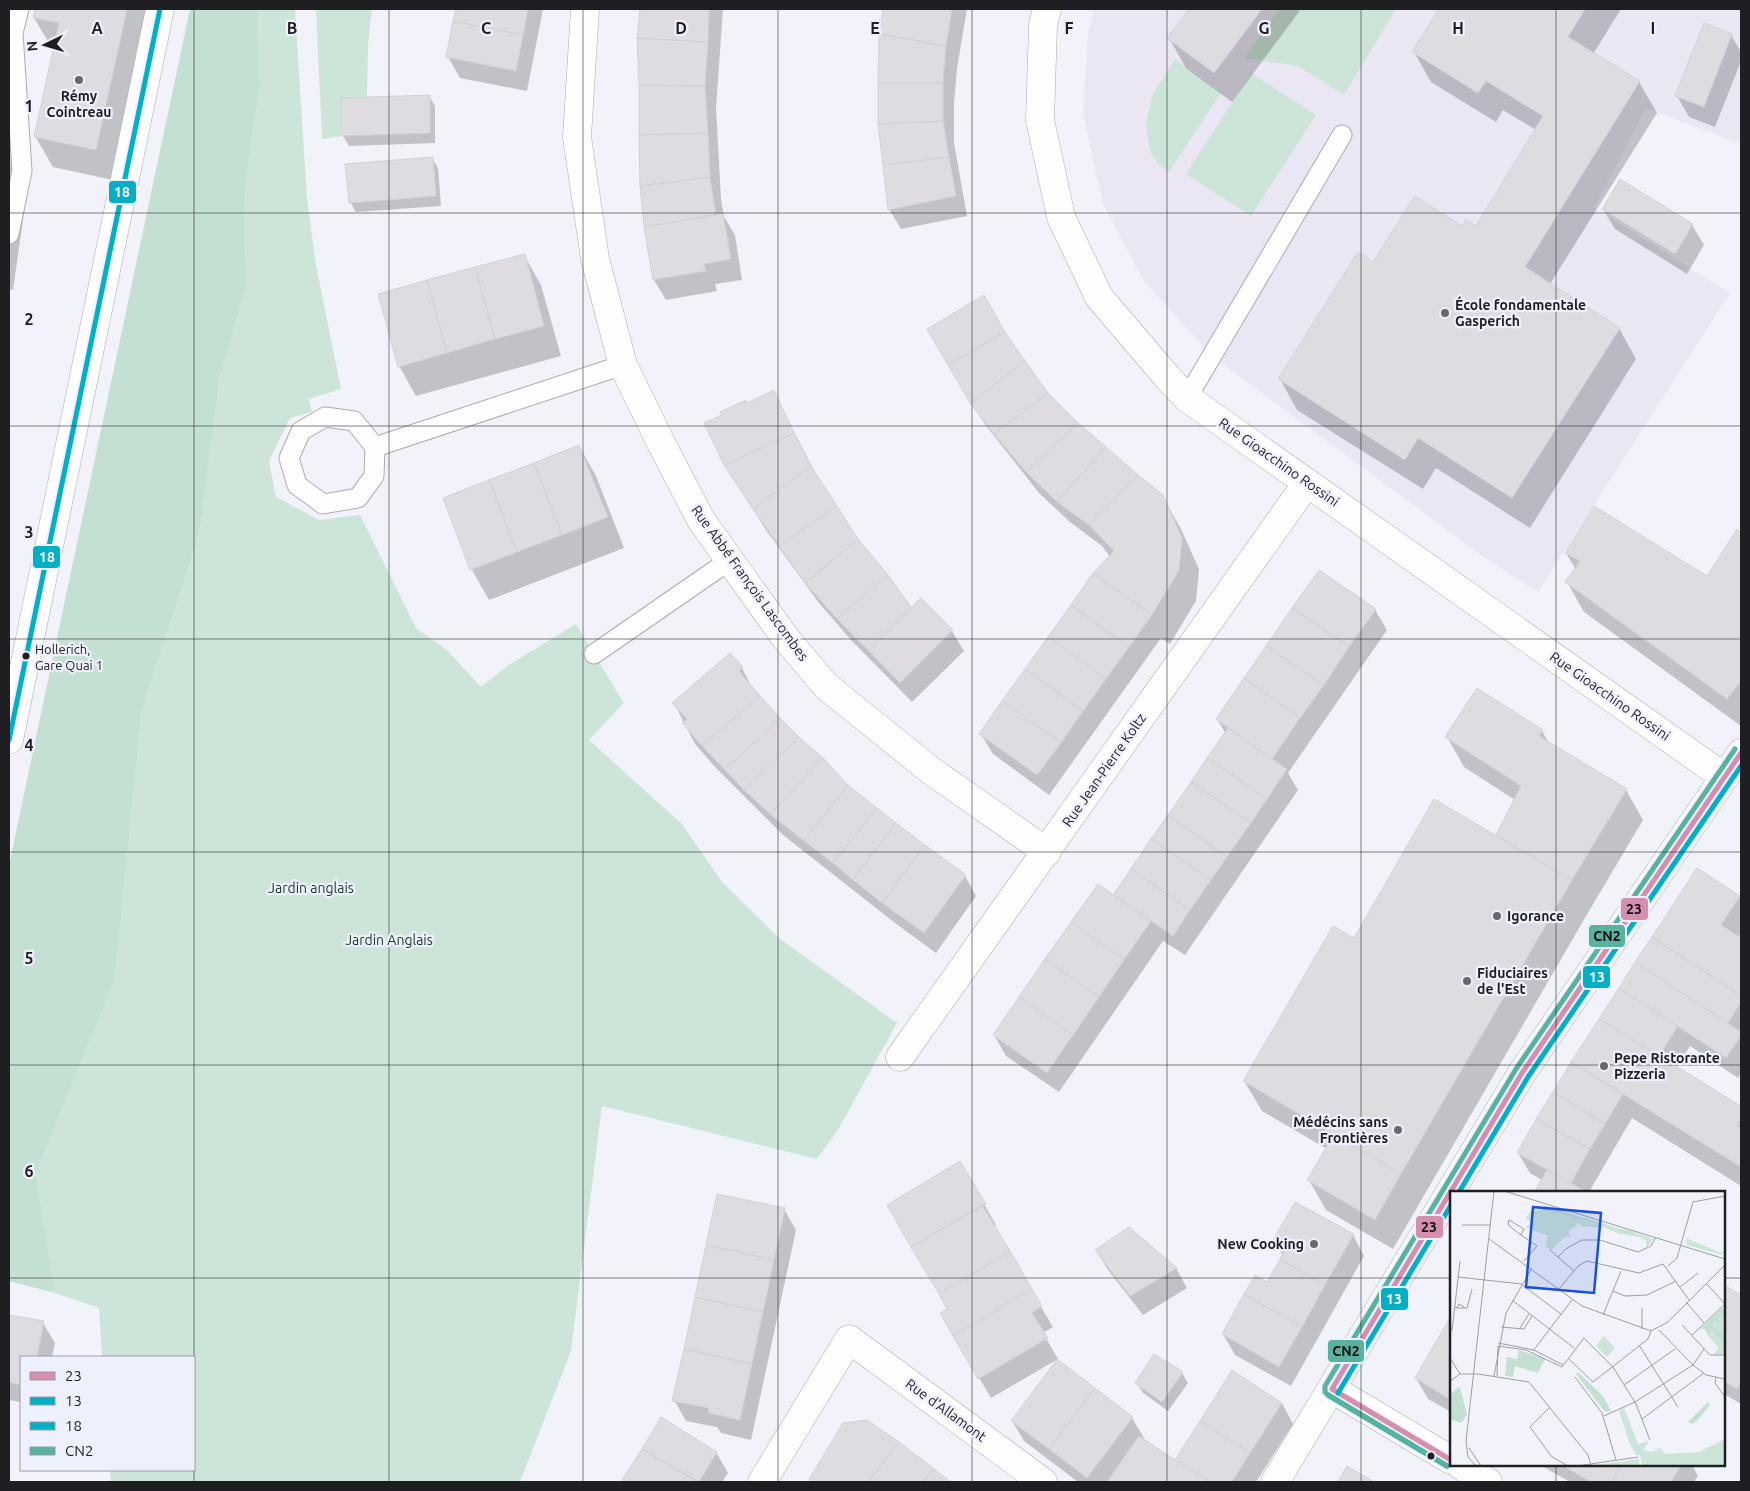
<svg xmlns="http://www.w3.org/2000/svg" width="1750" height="1491" viewBox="0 0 1750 1491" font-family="Ubuntu,sans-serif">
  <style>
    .education { fill: #ebe6f4 }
    .green { fill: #cde5d9 }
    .forest { fill: #c4e0d2 }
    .shadow { fill: #0003 }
    .building { fill: #dfdce1; stroke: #d3d1d6 }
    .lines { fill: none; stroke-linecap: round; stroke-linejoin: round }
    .service-casing { stroke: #abacb1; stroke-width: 21 }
    .minor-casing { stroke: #abacb1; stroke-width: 29 }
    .tertiary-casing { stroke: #abacb1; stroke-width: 29 }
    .service { stroke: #fdfdfe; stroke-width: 19 }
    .minor { stroke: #fdfdfe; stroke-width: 28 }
    .tertiary { stroke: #fdfdfe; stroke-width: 28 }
    .bus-1-casing { stroke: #eff0fd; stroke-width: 9 }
    .bus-2-casing { stroke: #eff0fd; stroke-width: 9 }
    .bus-3-casing { stroke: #eff0fd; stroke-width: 9 }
    .bus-4-casing { stroke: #eff0fd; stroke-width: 9 }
    .bus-1 { stroke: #d48faf; stroke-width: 5 }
    .bus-2 { stroke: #02afc5; stroke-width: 5 }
    .bus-3 { stroke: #02afc5; stroke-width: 5 }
    .bus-4 { stroke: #57b29f; stroke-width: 5 }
    .grid { fill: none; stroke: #1e1e23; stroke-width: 1; stroke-opacity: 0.55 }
    .poi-dot { fill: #68696e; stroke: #eff0fd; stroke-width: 2 }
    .bus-dot { fill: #1e1e23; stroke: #eff0fd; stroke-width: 2 }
    .labels { text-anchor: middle; stroke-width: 4.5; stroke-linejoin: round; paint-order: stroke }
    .bus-label { font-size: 13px; fill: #1e1e23; stroke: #eff0fd; text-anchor: start }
    .poi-label { font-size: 14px; font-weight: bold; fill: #1e1e23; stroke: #eff0fd; text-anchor: start }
    .street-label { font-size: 14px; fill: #1e1e23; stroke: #eff0fd }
    .park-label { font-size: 14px; fill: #133b25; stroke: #eff0fd }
    .inset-road { fill: none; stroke: #9d9ea4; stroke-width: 1 }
    .view { fill: #1d4ed8; fill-opacity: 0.15; stroke: #1d4ed8; stroke-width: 2.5 }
    .inset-edge { fill: none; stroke: #1e1e23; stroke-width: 2.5 }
    .grid-label { font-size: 16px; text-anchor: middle; font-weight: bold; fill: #1e1e23; stroke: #eff0fd; stroke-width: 4.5; stroke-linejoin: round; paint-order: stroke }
    .line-badge { stroke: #eff0fd; stroke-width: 2 }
    .badge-label { font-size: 14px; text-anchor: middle; font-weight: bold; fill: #fff }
    .pale-badge-label { font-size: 14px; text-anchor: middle; font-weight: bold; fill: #111 }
  </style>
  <rect width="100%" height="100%" fill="#f2f3fa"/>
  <path class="education" d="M1094,9h647v135l-95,-36 -52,100 136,85 -192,299 -60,-39 -266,-197 -69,-76 -40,-76 -20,-90 5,-79z"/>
  <path class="green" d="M258,9h37l12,190 9,66 25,124 -32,10 3,13 -22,6 -21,43 7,36 43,23 41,-5 56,113 32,23 33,36 26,-21 69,-42 48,79 -35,37 93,84 40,58 57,56 118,85 -59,107 -21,29 -215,-53 -31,245 -51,131h-409l-1,-12h84v-113h-92l-3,-49 -44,-15 -19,-120 79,-194 27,-269 57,-174 21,-159 26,-90 -1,-101 15,-98z
    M316,9h56l-4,36 -1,52 -26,1 1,38 -20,3z
    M1279,9h117l-52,86 -46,-29 -54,-8z
    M1175,59l46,34 -52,79 -11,-8 -8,-13 -4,-26 6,-29z
    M1251,73l65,42 -65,101 -65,-42z"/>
  <path class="forest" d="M190,9h68l2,79 -15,98 1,101 -26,90 -21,159 -57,174 -27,269 -79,194 19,120 -46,-12v-416z"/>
  <path class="shadow" d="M36,9h114l-37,171 -60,-13 -18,-31 20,-88h-3l-18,-30z
    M457,9h86l-16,82 -67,-13 -12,-21z
    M642,9h81l-7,99 5,91 3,18 11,18 7,45 -27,4 2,7 -51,9 -12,-20 -16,-242z
    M884,9h83l-10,59 -3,36v39l13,73 -66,13 -12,-20 -9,-174z
    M1190,9h111l-69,93 -46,-34 -17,-30z
    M1441,9h180l-28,45 46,28 18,31 -107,171 69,44 17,31 -106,169 -94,-60 -13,21 -126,-79 -17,-31 93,-115 90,-36h13l60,-98 -33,-20 -7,12 -65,-40 -17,-30z
    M1731,35l10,17v9l-26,66 -26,-10 -12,-21z
    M429,96l6,10v37l-86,3 -6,-10z
    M9,133l5,1 17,30 -18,126 -4,-1z
    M432,158l6,10 3,38 -85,6 -6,-10z
    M1603,209l89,16 12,20 -17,29 -72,-45z
    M524,255l17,30 20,71 -145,40 -17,-30z
    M940,350l83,12 24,32 30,30 85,72 18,31 19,42 -3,32 -26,43 -9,-6 -112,157 -56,-41 -12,-20 129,-177 -8,-11 -32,-24 -31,-29 -55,-70z
    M773,392l45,86 39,62 30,35 24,34 41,22 12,20 -52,51 -61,-62 -32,-37 -53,-73 -41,-65 22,-60z
    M579,446l17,30 28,72 -135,52 -17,-30 -28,-71z
    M1738,531l3,3v192l-157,-114 -17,-30 9,-12 -10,-17 141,25z
    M1375,610l12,20 -99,143 10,17 -113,165 -22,-14 -104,151 -53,-36 -12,-21 120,-139 112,-162 -9,-15z
    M730,655l12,13 11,21 46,49 48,48 118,90 11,20 -40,57 -41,-30 -112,-88 -68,-68 -20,-23 -21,-41z
    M1542,731l7,12 77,47 17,30 -54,91 -196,338 -67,-39 -17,-30 18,-31 -65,-38 -18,-30 110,-141 142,-103 19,-37 -51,-33 -17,-30z
    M1697,870l42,27 2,4v31l-3,6 3,2v133l-3,5 -48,-32 -14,22 65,40v78l-109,-68 -43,74h-53l6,-12 -12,-7 -12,-20 82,-134z
    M960,1163l36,62 -3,1 60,101 -10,6 15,26 -67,39 -49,-84 7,-4z
    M784,1209l12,21 -45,210 -30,-7 -4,-6 -31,-6 -12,-21z
    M1353,1235l11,21 -73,130 -56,-31 -12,-21 45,-50 15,-28 -9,-16z
    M1096,1250l80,18 11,20 -44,27 -35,-45z
    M1724,1286l17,11v107l-17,-10z
    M9,1316l34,7 12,20 -3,14h-31v45l-12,-2z
    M1451,1319v93l-23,-13 -12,-21z
    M1154,1355l28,18 6,10 -20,28 -25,-18 -6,-10z
    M1282,1403l11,21 -37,58h-178l-54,-41 -12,-20 120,-3 12,20 -1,2 32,22z
    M662,1419l54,33 12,21 -6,9h-99z
    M898,1443l51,39h-136l-2,-3z
    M1540,1465h152l6,11 -4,6h-124z"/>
  <path class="building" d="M35,9h92l-31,141 -62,-13 25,-114 -26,-5z
    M456,9h72l-5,26 -70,-14z
    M640,9h69l-1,33 -71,-4z
    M883,9h69l-6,37 -67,-12z
    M1189,9h73l-48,64 -47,-35z
    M1439,9h146l-17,28 72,44 -115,186 95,61 -108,170 -94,-60 -13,22 -127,-81 80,-127 15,10 42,-66 47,30 4,-6 10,6 67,-110 -57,-35 -8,12 -66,-41z
    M453,21l70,14 -7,36 -70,-14z
    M1704,23l28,11 -28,73 -29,-11z
    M879,34l67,12 -3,37h-65z
    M637,38l71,4 -3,44 -66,-1z
    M878,83h65v38l-65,3z
    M639,85l66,1 3,47 -69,2z
    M430,95v38l-88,3 -1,-38z
    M943,121l6,36 -66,8 -5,-41z
    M9,132l6,1 -6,42z
    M708,133l2,44 -70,9 -1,-51z
    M433,157l3,39 -87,7 -4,-39z
    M949,157l7,39 -68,14 -5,-45z
    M710,177l6,38 -72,12 -4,-41z
    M1620,179l73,45 -18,30 -73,-45z
    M723,213l8,46 -27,5 2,7 -53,9 -9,-53z
    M525,254l19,72 -49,13 -20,-72z
    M475,267l20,72 -48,14 -20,-73z
    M427,280l20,73 -49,14 -20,-73z
    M984,295l21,37 -57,33 -21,-36z
    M1005,332l20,29 -55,42 -22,-38z
    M1025,361l23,32 -54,41 -24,-31z
    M774,390l20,43 -70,32 -20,-42 18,-8 -2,-3 26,-12 1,3z
    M1048,393l30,30 -52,49 -32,-38z
    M1078,423l28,24 -49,55 -31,-30z
    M794,433l17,33 -58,43 -29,-44z
    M579,445l29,72 -46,18 -28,-72z
    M1106,447l32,28 -49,50 -32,-23z
    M534,463l28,72 -45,17 -28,-72z
    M811,466l26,40 -58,40 -26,-37z
    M1138,475l25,20 19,43 -3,32 -27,45 -59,-42 21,-22 -25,-26z
    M489,480l28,72 -47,18 -27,-72z
    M837,506l21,33 -53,44 -26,-37z
    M1594,506l113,70 30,-47 4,4v148l-14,18 -162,-117 15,-21 -15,-8z
    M858,539l30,36 -51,44 -32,-36z
    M1319,570l57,39 -27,38 -57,-39z
    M1093,573l59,42 -23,32 -58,-42z
    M888,575l23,32 -43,43 -31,-31z
    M921,598l32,32 -53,53 -32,-33z
    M1071,605l58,42 -23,32 -58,-42z
    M1292,608l57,39 -25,38 -58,-39z
    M1048,637l58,42 -23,32 -58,-42z
    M1266,646l58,39 -24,33 -56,-40z
    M730,653l13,14 -4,4 21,25 -58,50 -20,-23 5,-4 -15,-16z
    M1025,669l58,42 -22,32 -59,-42z
    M1244,678l56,40 -28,41 -56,-40z
    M1477,688l66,42 -4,6 88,53 -55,91 -76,-45 25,-49 -76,-49z
    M760,696l20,22 -55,52 -23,-24z
    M1002,701l59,42 -24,32 -58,-41z
    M780,718l19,19 -55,53 -19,-20z
    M1228,728l59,41 -20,30 -60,-41z
    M799,737l24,21 -53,56 -26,-24z
    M823,758l25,27 -44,56 -34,-27z
    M1207,758l60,41 -16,24 -60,-41z
    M1191,782l60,41 -24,34 -59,-42z
    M848,785l29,23 -44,55 -29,-22z
    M1434,799l138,81 -171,294 -158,-93 90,-155 21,12z
    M877,808l19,15 -43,57 -20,-17z
    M1168,815l59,42 -16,23 -60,-41z
    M896,823l29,22 -43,58 -29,-23z
    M1151,839l60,41 -21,30 -59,-41z
    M925,845l41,30 -42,58 -42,-30z
    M1697,868l43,28 -19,29 20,13v58l-89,-59z
    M1131,869l59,41 -17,26 -60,-41z
    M1098,884l53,37 -27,39 -53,-38z
    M1071,922l53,38 -25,37 -54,-38z
    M1652,937l89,59v6l-13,21 -93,-61z
    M1045,959l54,38 -26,38 -54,-38z
    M1635,962l106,70v4l-15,22 -107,-70z
    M1619,988l59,38 -19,30 -60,-37z
    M1019,997l54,38 -26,38 -54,-38z
    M1599,1019l142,87v13l-4,7 4,2v39l-170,-105z
    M1571,1062l52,32 -18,30 -52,-32z
    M1553,1092l52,32 -15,25 -54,-30z
    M1536,1119l54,30 -19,34 -54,-30z
    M1334,1134l67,40 -26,46 -68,-40z
    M960,1161l26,43 -75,43 -24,-42z
    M1547,1170l24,13 15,9h-52z
    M717,1194l68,14 -11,52 -68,-15z
    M1295,1202l59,32 -29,51 -45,-26 6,-11 -13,-8z
    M982,1205l28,46 -71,43 -28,-47z
    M1129,1227l48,41 -47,28 -35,-46z
    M706,1245l68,15 -11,52 -68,-15z
    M1010,1251l22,38 -79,47 -13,-23 7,-4 -8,-15z
    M1280,1259l45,26 -23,42 -58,-33 11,-19 12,7z
    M1724,1285l17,10v87l-4,7 -13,-8z
    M1032,1289l10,17 -10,7 16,25 -70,41 -25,-43z
    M1244,1294l58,33 -23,40 -57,-33z
    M695,1297l68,15 -11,52 -68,-15z
    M9,1315l35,6 -7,36h-16v28l-12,-3z
    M1451,1316v84l-36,-22z
    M684,1349l68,15 -12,56 -32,-7 1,-5 -37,-7z
    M1154,1354l29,18 -21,30 -27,-19z
    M1057,1359l38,29 -46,61 -38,-28z
    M1232,1370l50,33 -32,50 -50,-32z
    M1095,1388l38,29 -46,61 -38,-29z
    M661,1417l56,35 -18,30 -57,-33z
    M867,1420l32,22 -31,40h-55l-4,-3 34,-56z
    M1200,1421l50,32 -18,29h-22l-35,-22z
    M1139,1436l36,24 35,22h-103z
    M899,1442l35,27 -11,13h-55z
    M642,1449l55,33h-71l-4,-2z
    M1562,1465h60l-10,17h-21z
    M1622,1465h59l-10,17h-59z
    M1347,1466l27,16h-36z
    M934,1469l17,13h-28z"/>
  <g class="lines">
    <defs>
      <path id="service" d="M9,234l13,-63 -9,-138 6,-24
        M1187,398l155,-263
        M325,417l29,4 21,26 -1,29 -16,22 -35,6 -26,-19 -8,-27 12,-27z
        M375,447l248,-82
        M594,654l136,-94"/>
      <path id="minor" d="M585,9l-8,128 18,122 28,106 37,76 41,79 83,116 42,50 104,84 117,82
        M1047,9l-4,16 -3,95 21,97 38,80 69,81 19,20 537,379
        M900,1057l407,-574
        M1332,1389l119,71
        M1460,1465l28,17
        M762,1482l87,-143 194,143"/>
      <path id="tertiary" d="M9,740l151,-731
        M1275,1482l247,-409 219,-320"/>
    </defs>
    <use href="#service" class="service-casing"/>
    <use href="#minor" class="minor-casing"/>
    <use href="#tertiary" class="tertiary-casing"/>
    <use href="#service" class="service"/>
    <use href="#minor" class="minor"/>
    <use href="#tertiary" class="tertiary"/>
    <defs>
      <path id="bus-1" d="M1332,1389l190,-316 219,-320
        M1332,1389l119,71"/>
      <path id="bus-2" d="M1459,1192l69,-115 213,-311
        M1338,1393l113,-188
        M1328,1395l119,71"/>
      <path id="bus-3" d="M9,740l151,-731"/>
      <path id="bus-4" d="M1447,1466l-119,-71 -3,-3v-6l191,-317 219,-320"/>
    </defs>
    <use href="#bus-1" class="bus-1-casing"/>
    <use href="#bus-2" class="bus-2-casing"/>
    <use href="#bus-3" class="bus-3-casing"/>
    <use href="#bus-4" class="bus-4-casing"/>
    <use href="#bus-1" class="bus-1"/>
    <use href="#bus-2" class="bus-2"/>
    <use href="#bus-3" class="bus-3"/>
    <use href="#bus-4" class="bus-4"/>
  </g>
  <path class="grid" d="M194,9v1473M389,9v1473M583,9v1473M778,9v1473M972,9v1473M1167,9v1473M1361,9v1473M1556,9v1183M9,213h1732M9,426h1732M9,639h1732M9,852h1732M9,1065h1732M9,1278h1442M1724,1278h17M1556,1465v17"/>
  <g class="poi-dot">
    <circle cx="79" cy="80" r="5"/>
    <circle cx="1445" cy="313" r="5"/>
    <circle cx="1497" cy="916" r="5"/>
    <circle cx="1467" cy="981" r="5"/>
    <circle cx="1604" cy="1066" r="5"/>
    <circle cx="1398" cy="1130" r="5"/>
    <circle cx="1314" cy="1244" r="5"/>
  </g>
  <g class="bus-dot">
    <circle cx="26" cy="656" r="4.5"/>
    <circle cx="1431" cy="1456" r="4.5"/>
  </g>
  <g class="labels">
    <g class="bus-label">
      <text x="35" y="654">Hollerich,<tspan x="35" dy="16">Gare Quai 1</tspan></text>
    </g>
    <g class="poi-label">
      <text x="79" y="101" text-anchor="middle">Rémy<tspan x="79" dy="16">Cointreau</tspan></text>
      <text x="1455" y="310">École fondamentale<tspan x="1455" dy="16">Gasperich</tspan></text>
      <text x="1507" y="921">Igorance</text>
      <text x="1477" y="978">Fiduciaires<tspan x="1477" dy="16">de l'Est</tspan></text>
      <text x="1614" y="1063">Pepe Ristorante<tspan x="1614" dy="16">Pizzeria</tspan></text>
      <text x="1388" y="1127" text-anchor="end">Médécins sans<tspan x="1388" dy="16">Frontières</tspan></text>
      <text x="1304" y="1249" text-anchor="end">New Cooking</text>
    </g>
    <g class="street-label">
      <text transform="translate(1279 462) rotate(35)" y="5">Rue Gioacchino Rossini</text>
      <text transform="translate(750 583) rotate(54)" y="5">Rue Abbé François Lascombes</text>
      <text transform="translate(1610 696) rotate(35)" y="5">Rue Gioacchino Rossini</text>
      <text transform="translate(1104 770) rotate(-55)" y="5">Rue Jean-Pierre Koltz</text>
      <text transform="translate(946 1410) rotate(36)" y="5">Rue d'Allamont</text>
    </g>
    <g class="park-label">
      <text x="311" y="893">Jardin anglais</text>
      <text x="389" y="945">Jardin Anglais</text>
    </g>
  </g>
  <g transform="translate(1450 1191)">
    <rect width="275" height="275" fill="#f2f3fa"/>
    <path d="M92,19l72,18 15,7 2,-4 23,8 -8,9v-8l-9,-1 10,-1 -27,-4 -17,-7h-21l-3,-4 -11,9 3,5h-6l-14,13 -6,-4 3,-10 -23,-9 6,-4 -5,-5 4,-6zM236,47l35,15 4,-4 -3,6 -35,-10zM269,122h5l1,23 -11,-9zM263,140l12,16 -2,7 -10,1 6,-7 -11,-12zM154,145l11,12 -8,9 -11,-11zM174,217l14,36 11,-3 -6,9 9,2 8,-4 5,6 34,-2 26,-13v27h-83l-2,-11h-4l-6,-11 -11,-33zM189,268l1,7h-46l1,-1z" fill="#cde5d9"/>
    <path d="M94,14l76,24 11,2 -2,4 -15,-7 -72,-18zM272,117l3,3v6l-6,-4v10h-5v4l11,9v11l-12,-16 -5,5 -3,-7h-5zM69,159l26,9 -7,14 -23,-7 -2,11 -8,-1 2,-19 10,2zM128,181l25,24 8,15 -6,1 -29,-38zM10,196l7,28 -6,8 -11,-4v-25zM258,211l2,3 -7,9 -10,10 -5,-2z" fill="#c4e0d2"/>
    <path class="inset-road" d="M54,0l221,68M12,34h28M71,44l3,-6 -15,-9 -1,5 13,10 16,11 -13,15M39,48l93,67 69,25M100,59l24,21M108,66l9,-9 15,-8h18l38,12 13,-6 5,-9M218,75l9,-8 16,-56 32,-6M8,86l63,7 40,30M257,93l18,20M230,96l18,-14M109,98l19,-23 9,-5 52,12 24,-9 26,36M163,100l12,5 22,-1 29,-14M62,109l62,48M236,111l18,21M5,116l1,1h7l1,-1 -5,-3 -2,4M13,117h4l5,-19M192,117v21M153,124l18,-44M232,134l28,30h15M51,136l23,2 8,-13M70,137l9,-14M209,139l34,35 13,10 19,4M2,140l8,-70M201,140l17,-9 57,-57M242,144l33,-31M48,152l36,7 29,15M189,154l39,62M48,155l28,4 36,17 22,-29 29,29 23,37 14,36M83,160l39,-51M0,167l10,16M118,167l25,24 55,-43 3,-8M44,185l12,-63 26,-45M47,185l1,-30M125,186l27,36 14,47M266,186l-1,6 10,14M0,190l10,-7h18l51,8 59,73 3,11M174,194l51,-36M100,216l-20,20 22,30 16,9M154,225l31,-14 58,-37 11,-16M192,228l62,-46M19,257l12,18M26,275l-8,-9 -2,-16 28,-250M127,275l61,-9"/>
    <path class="view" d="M83,16l68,6 -7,80 -68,-6z"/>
    <rect width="275" height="275" class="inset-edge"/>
  </g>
  <g class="grid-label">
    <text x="97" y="34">A</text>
    <text x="292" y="34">B</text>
    <text x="486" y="34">C</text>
    <text x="681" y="34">D</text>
    <text x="875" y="34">E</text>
    <text x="1069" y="34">F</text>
    <text x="1264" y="34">G</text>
    <text x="1458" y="34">H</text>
    <text x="1653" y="34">I</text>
    <text x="29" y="112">1</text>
    <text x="29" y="325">2</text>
    <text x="29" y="538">3</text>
    <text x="29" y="751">4</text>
    <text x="29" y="964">5</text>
    <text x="29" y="1177">6</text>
  </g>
  <g class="line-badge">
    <rect x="108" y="180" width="29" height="24" rx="5" fill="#02afc5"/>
    <rect x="32" y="545" width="29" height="24" rx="5" fill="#02afc5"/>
    <rect x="1620" y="897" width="29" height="24" rx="5" fill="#d48faf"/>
    <rect x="1588" y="924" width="38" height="24" rx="5" fill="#57b29f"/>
    <rect x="1582" y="965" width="29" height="24" rx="5" fill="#02afc5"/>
    <rect x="1415" y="1215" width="29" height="24" rx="5" fill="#d48faf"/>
    <rect x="1380" y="1287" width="29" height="24" rx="5" fill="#02afc5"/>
    <rect x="1327" y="1339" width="38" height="24" rx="5" fill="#57b29f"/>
  </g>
  <g class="badge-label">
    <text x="122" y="197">18</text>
    <text x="47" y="562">18</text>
    <text x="1597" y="982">13</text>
    <text x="1394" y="1304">13</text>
  </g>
  <g class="pale-badge-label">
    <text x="1634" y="914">23</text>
    <text x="1607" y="941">CN2</text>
    <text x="1429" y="1232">23</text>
    <text x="1346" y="1356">CN2</text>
  </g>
  <rect width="1750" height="1491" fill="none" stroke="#1e1e23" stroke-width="20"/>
  <rect x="20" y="1356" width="175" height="115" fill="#eff0fd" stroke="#9b9ca6"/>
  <rect x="30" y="1372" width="25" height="8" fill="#d48faf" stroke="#9b9ca6"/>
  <text x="65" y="1381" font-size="15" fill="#1e1e23">23</text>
  <rect x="30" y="1397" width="25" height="8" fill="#02afc5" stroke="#9b9ca6"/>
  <text x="65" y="1406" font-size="15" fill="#1e1e23">13</text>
  <rect x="30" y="1422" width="25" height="8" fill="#02afc5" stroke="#9b9ca6"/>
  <text x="65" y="1431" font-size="15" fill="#1e1e23">18</text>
  <rect x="30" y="1447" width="25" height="8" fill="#57b29f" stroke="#9b9ca6"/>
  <text x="65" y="1456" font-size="15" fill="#1e1e23">CN2</text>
  <g transform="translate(45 45) rotate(265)" stroke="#eff0fd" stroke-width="4" paint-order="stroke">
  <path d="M0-4L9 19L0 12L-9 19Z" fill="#1e1e23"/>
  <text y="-8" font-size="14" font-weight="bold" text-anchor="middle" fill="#1e1e23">N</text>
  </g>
</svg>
